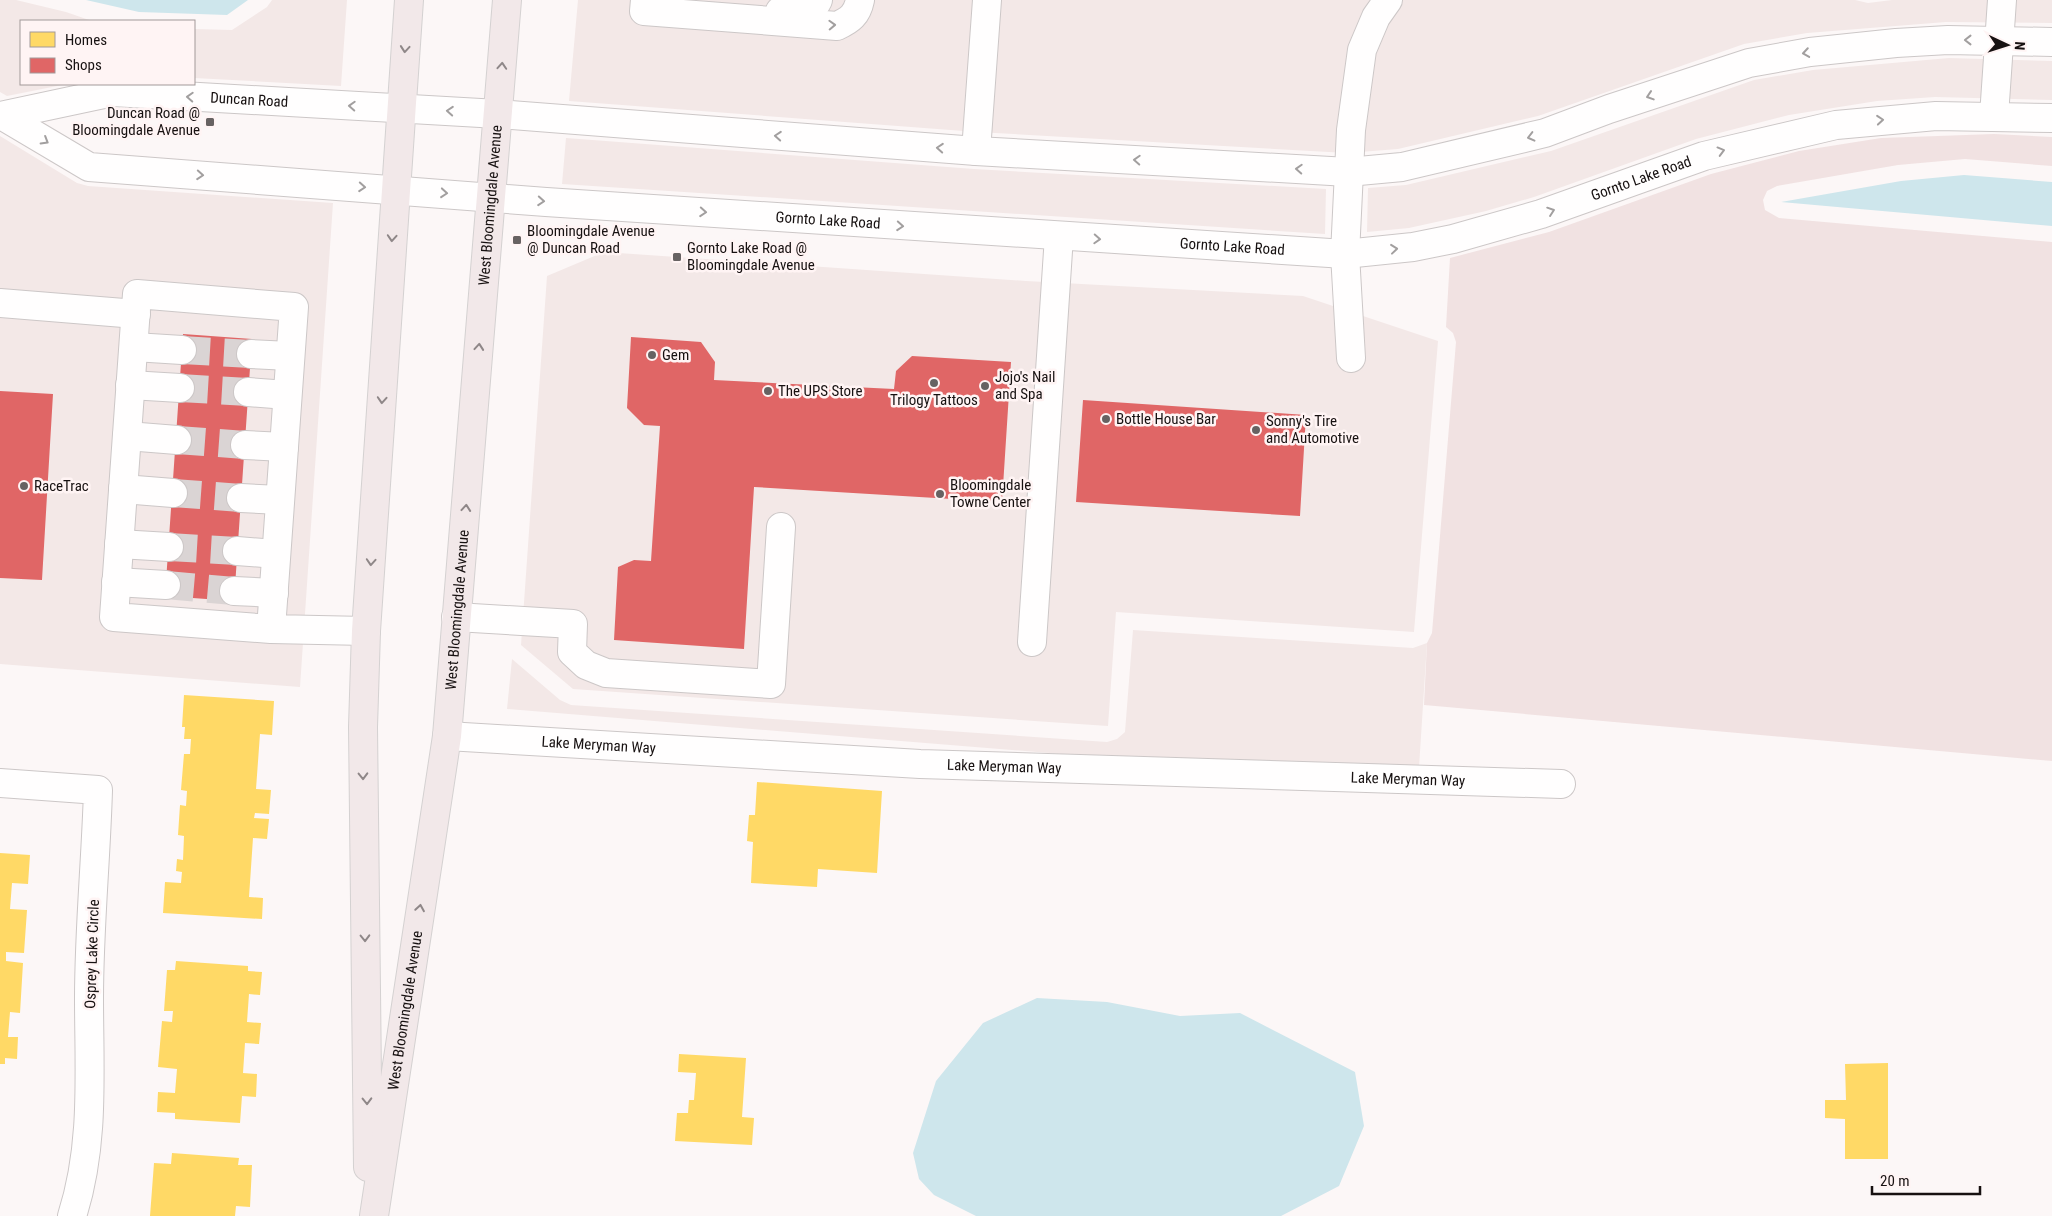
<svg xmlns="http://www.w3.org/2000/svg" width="2052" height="1216" viewBox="0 0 2052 1216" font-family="'Roboto Condensed',sans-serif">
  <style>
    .built { fill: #f3e8e7 }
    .green { fill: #f1e2e2 }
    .water { fill: #cee6ec }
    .homes { fill: #ffd966 }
    .shops { fill: #e06666 }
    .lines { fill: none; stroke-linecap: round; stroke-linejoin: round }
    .minor-tunnel { stroke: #dad4d4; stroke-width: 28; stroke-dasharray: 28 14; stroke-linecap: butt }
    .minor-casing { stroke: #ccc7c7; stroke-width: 30 }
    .major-casing { stroke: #d4d1d1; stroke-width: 30 }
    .minor { stroke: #fffefe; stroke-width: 28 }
    .major { stroke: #f2e8e9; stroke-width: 28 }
    .oneway { stroke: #a29f9f }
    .oneway2 { stroke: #8f8788 }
    .poi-dot { fill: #676262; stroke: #fff4f4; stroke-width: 2 }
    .labels { text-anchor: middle; stroke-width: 5; stroke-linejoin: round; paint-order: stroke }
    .street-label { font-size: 15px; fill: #171111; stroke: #fff4f4 }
    .poi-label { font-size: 15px; fill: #171111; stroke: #fff4f4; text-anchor: start }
  </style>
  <rect width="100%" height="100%" fill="#fcf7f7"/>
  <path class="built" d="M0,0h16l50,12 26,9h-71v63h46l-60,12 -7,-4z
    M272,0h75l-6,86 -147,-8v-49l38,1 35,-23z
    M578,0h1277l13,3 24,-3h160v23l-106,-1 -139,11 -63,11 -206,72 -140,33 -51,4 -370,-21 -408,-31z
    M1949,58l103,3v39l-117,-3 -58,4 -88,14 -93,24 -162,58 -48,14 -77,17 -42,4 1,-44 38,-3 145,-34 203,-71 59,-10z
    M0,136l77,47 11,3 245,17 -33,484 -300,-23z
    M566,138l408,31 352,20 -1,45 -763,-50z
    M604,252l422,29 277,15 135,45 -24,291 -298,-20 -8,114 -535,-37 -52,-44 26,-369z
    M1133,630l280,18 14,-5 -9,140 -911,-74 5,-50 48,41 11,5 536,37 10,-3 8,-7z"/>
  <path class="green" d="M1994,134l58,3v29l-87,-7 -67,6 -121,21 -10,5 -4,9 2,10 14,8 273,24v519l-628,-56 3,-62 5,-10 24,-291 -3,-9 -7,-6 4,-69 99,-26 162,-58 88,-23 82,-13z"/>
  <path class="water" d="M86,0h162l-21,15 -88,-3z
    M1964,175l88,7v44l-271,-24 120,-21z
    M1037,998l70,4 73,14 60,-3 115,59 9,54 -25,60 -58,30h-305l-42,-21 -15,-16 -6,-26 23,-72 47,-58z"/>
  <path class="homes" d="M184,695l90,6 -2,34 -12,-1 -4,55 15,1 -2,24 -14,-1 -1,5 15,1 -2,20 -14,-1 -4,59 14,1 -1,21 -99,-6 2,-31 16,1 1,-11 -6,-1 1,-12 6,1 1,-24 -6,-1 2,-30 6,1 1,-15 -6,-1 3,-36h6l1,-15h-7l1,-12h-3z
    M757,782l125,9 -5,82 -59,-4 -1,18 -66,-4 2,-41 -6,-1 2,-26h6z
    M0,853l30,2 -2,29 -16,-1 -2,26 17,1 -3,43 -18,-1v9l17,2 -3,50 -10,-1 -2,25h10l-1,22 -12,-1v6h-5z
    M176,961l72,5v5l14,1 -2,23 -11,-1 -2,28 14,1 -2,21 -14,-1 -2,30 14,1 -1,23 -14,-1 -2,27 -65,-4v-6l-18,-1 1,-20 17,1 2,-24 -19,-2 4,-46 10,1 1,-11h-9l3,-41h8z
    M679,1054l67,4 -4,59 12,1 -2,27 -77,-4 2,-28h11l1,-13h5l2,-27 -18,-1z
    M1888,1063v96h-43v-40l-20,-1v-18h21l-1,-36z
    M172,1153l67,5 -1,7h14l-2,42 -14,-1 -1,10h-85l4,-53 17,1z"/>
  <path class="shops" d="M183,334l69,5 -18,262 -69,-5z
    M631,337l70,5 14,20 -1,18 180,9 2,-18 16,-15 99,6 -9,140 -248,-15 -10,162 -130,-9 4,-73 16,-7 17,1 9,-135 -16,-1 -17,-17z
    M0,391l53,3 -11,186 -42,-2z
    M1083,400l223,15 -6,101 -224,-14z"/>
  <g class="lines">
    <path class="minor-tunnel" d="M182,350l69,4
      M180,388l68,4
      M177,440l68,5
      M173,493l68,5
      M169,547l68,4
      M166,585l68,6"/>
    <defs>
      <g id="minor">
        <path d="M645,0l-1,11 193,15c13,-6 20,-11 23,-26"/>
        <path d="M780,11c13,1 31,4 38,-11"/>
        <path id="s1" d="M0,116l113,-24 385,22 478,37 372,21 54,-5 143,-34 64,-24 140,-46 61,-11 86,-9 52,-3 104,2"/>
        <path id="s2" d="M3,116l86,51 457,35 799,52 68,-7 40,-8 88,-25 163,-58 132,-31 100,-9 116,2"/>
        <path d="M1994,116l8,-116"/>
        <path d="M976,151l11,-151"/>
        <path d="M0,303l136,11"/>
        <path d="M134,347l48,3"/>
        <path d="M251,354l39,2"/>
        <path d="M1351,358l-6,-104 6,-124 11,-80 14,-33 12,-17"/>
        <path d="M130,385l50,3"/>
        <path d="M248,392l39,3"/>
        <path d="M127,436l50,4"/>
        <path d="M245,445l39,2"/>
        <path d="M123,489l50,4"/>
        <path d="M241,498l39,2"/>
        <path d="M119,544l50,3"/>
        <path d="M237,551l39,3"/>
        <path d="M116,582l50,3"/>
        <path d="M234,591l40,2"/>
        <path d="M456,617l117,7 -1,28 14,13 20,8 165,11 10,-157"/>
        <path d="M271,629l23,-322 -157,-13 -23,323 157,12 95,2"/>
        <path d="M1032,642l27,-406"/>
        <path id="s3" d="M447,736l473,28 641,20"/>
        <path d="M0,783l98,7c-2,69 -9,139 -9,208 0,73 6,147 -17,218"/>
      </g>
      <g id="major">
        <path d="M368,1167l-5,-440 3,-96 43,-631"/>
        <path id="s4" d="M374,1216l73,-480 60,-736"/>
      </g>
    </defs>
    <use href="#minor" class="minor-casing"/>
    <use href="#major" class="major-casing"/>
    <use href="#minor" class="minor"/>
    <use href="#major" class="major"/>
  </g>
  <defs><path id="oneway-chevron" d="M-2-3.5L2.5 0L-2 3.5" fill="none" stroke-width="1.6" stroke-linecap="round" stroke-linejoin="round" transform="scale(1.25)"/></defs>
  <g class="oneway">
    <use href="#oneway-chevron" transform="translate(832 25) rotate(-2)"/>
    <use href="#oneway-chevron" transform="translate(1968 40) rotate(180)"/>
    <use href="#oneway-chevron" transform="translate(1806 53) rotate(171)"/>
    <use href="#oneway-chevron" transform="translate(1650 96) rotate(162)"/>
    <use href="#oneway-chevron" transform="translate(190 97) rotate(-177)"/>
    <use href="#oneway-chevron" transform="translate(352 106) rotate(-177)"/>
    <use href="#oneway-chevron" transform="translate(450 111) rotate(-176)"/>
    <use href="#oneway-chevron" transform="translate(1880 120) rotate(-5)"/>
    <use href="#oneway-chevron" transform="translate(778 136) rotate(-176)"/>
    <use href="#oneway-chevron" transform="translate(1531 137) rotate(166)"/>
    <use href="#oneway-chevron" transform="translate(45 141) rotate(31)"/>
    <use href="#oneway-chevron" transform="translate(940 148) rotate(-176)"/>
    <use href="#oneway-chevron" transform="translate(1721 151) rotate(-15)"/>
    <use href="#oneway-chevron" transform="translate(1137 160) rotate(-177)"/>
    <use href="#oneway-chevron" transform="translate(1299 169) rotate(-177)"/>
    <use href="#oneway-chevron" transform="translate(200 175) rotate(4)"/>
    <use href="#oneway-chevron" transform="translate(362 187) rotate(4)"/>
    <use href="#oneway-chevron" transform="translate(444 193) rotate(5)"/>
    <use href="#oneway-chevron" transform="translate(541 201) rotate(4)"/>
    <use href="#oneway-chevron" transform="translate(1551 211) rotate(-19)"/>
    <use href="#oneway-chevron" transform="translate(703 212) rotate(4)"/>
    <use href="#oneway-chevron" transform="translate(900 226) rotate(4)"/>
    <use href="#oneway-chevron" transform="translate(1097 239) rotate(3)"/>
    <use href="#oneway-chevron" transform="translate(1394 249) rotate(-6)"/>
  </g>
  <g class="oneway2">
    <use href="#oneway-chevron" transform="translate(405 49) rotate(95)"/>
    <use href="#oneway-chevron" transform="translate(502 66) rotate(-86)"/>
    <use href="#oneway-chevron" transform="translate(392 238) rotate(94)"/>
    <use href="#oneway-chevron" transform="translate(479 347) rotate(-85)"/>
    <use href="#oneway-chevron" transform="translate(382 400) rotate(94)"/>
    <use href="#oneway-chevron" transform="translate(466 508) rotate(-85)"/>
    <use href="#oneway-chevron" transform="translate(371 562) rotate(94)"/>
    <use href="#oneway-chevron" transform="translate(363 776) rotate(89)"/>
    <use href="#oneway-chevron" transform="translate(420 908) rotate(-81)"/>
    <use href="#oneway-chevron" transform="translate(365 938) rotate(89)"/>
    <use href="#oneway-chevron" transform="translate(367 1101) rotate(89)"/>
  </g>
  <g class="poi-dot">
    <rect x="205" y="117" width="10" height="10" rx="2.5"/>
    <rect x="512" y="235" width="10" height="10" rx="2.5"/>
    <rect x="672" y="252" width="10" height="10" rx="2.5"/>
    <circle cx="652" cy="355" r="5"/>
    <circle cx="934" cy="383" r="5"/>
    <circle cx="985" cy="386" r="5"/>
    <circle cx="768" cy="391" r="5"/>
    <circle cx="1106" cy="419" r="5"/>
    <circle cx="1256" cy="430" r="5"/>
    <circle cx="24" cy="486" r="5"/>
    <circle cx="940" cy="494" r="5"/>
  </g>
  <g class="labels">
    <g class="street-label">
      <text dy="5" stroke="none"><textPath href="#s1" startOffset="252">Duncan Road</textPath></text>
      <text dy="5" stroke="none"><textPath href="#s2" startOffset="1666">Gornto Lake Road</textPath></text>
      <text dy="5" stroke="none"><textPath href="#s4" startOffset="1018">West Bloomingdale Avenue</textPath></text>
      <text dy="5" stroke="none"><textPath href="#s2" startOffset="841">Gornto Lake Road</textPath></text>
      <text dy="5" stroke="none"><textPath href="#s2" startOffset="1246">Gornto Lake Road</textPath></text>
      <text dy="5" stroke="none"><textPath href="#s4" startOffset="612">West Bloomingdale Avenue</textPath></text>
      <text dy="5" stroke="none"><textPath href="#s3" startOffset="152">Lake Meryman Way</textPath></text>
      <text dy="5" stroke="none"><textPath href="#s3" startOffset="558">Lake Meryman Way</textPath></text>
      <text dy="5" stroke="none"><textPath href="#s3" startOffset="962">Lake Meryman Way</textPath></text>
      <text transform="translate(92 954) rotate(-88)" y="5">Osprey Lake Circle</text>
      <text dy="5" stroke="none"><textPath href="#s4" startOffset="208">West Bloomingdale Avenue</textPath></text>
    </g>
    <g class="poi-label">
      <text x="200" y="118" text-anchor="end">Duncan Road @<tspan x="200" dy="17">Bloomingdale Avenue</tspan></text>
      <text x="527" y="236">Bloomingdale Avenue<tspan x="527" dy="17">@ Duncan Road</tspan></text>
      <text x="687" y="253">Gornto Lake Road @<tspan x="687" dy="17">Bloomingdale Avenue</tspan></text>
      <text x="662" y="360">Gem</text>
      <text x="995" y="382">Jojo's Nail<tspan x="995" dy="17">and Spa</tspan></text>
      <text x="778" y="396">The UPS Store</text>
      <text x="934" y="405" text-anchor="middle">Trilogy Tattoos</text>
      <text x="1116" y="424">Bottle House Bar</text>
      <text x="1266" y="426">Sonny's Tire<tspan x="1266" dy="17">and Automotive</tspan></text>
      <text x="950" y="490">Bloomingdale<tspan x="950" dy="17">Towne Center</tspan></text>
      <text x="34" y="491">RaceTrac</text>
    </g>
  </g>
  <rect x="20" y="20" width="175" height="65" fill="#fff4f4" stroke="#a29999"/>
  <rect x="30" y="32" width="25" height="15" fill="#ffd966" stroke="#a29999"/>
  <text x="65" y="45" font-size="15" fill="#171111">Homes</text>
  <rect x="30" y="58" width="25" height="15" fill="#e06666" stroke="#a29999"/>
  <text x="65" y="70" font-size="15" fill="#171111">Shops</text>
  <g transform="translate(2007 45) rotate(94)" stroke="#fff4f4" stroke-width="4" paint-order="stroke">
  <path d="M0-4L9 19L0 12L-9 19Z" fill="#171111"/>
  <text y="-8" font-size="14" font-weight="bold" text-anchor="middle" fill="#171111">N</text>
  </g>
  <path d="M1872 1186v8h108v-8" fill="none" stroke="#171111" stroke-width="2.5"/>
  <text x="1880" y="1186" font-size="15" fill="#171111" stroke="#fff4f4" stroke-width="4" paint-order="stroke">20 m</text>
</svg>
